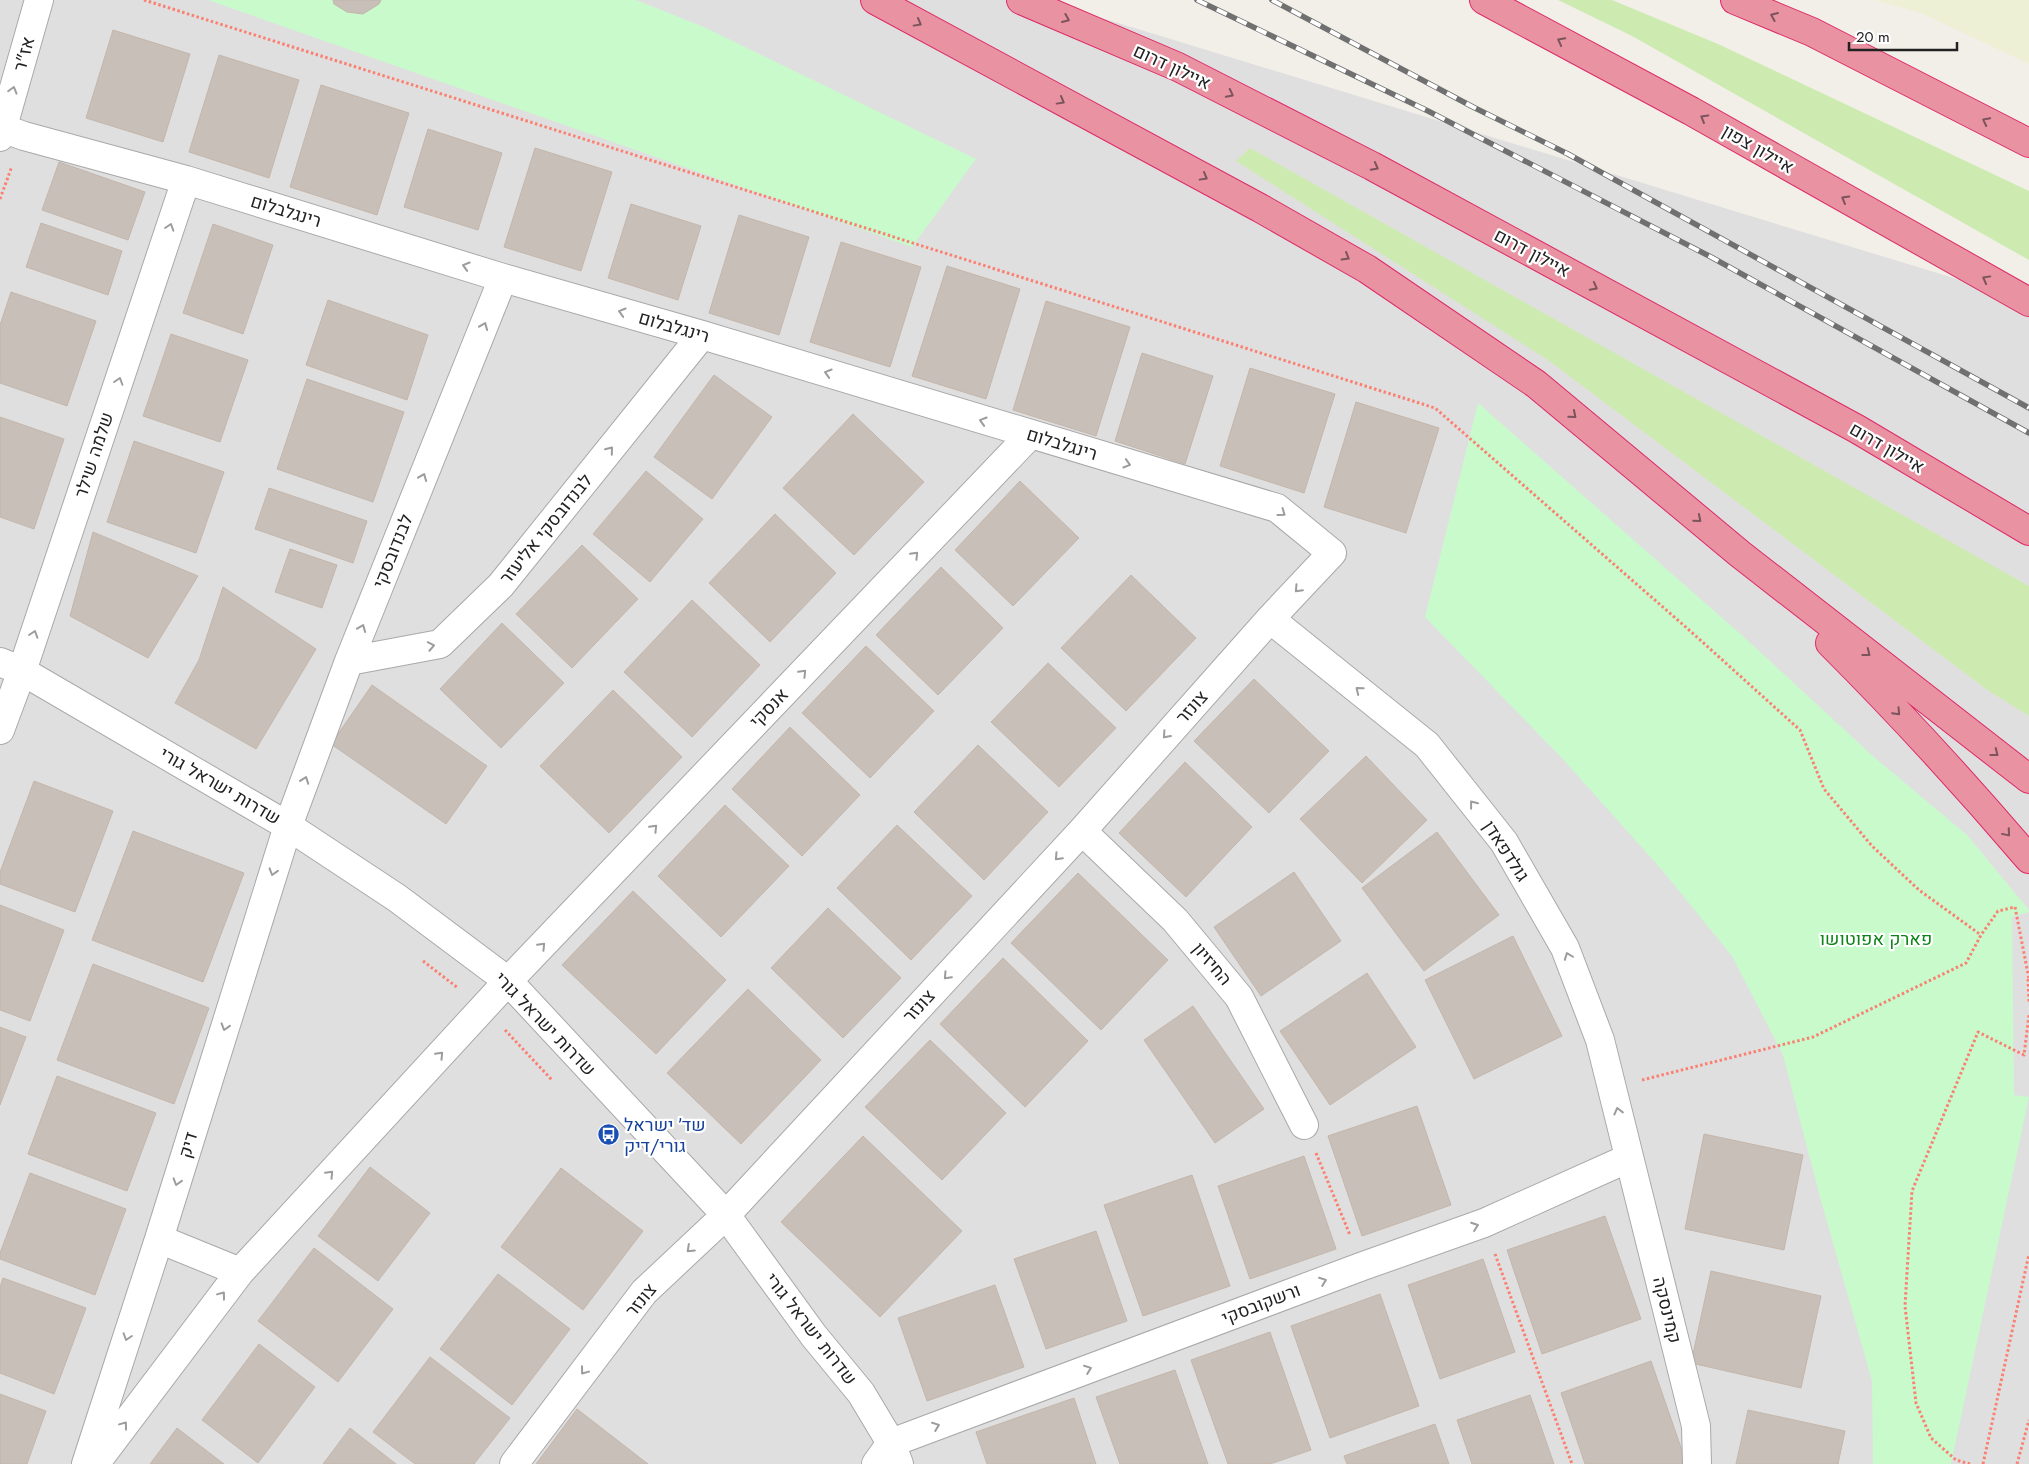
<svg xmlns="http://www.w3.org/2000/svg" width="2029" height="1464" viewBox="0 0 2029 1464" font-family="Jost,Heebo,sans-serif">
  <style>
    .residential { fill: #e0dfdf }
    .farmland { fill: #eef0d5 }
    .grass { fill: #cdebb0 }
    .park { fill: #c8facc }
    .building { fill: #c7bfb8; stroke: #c4b6ab }
    .lines { fill: none; stroke-linecap: round; stroke-linejoin: round }
    .minor-casing { stroke: #a9a9a9; stroke-width: 30 }
    .highway-casing { stroke: #dc2a67; stroke-width: 30 }
    .path { stroke: #fa8072; stroke-width: 3; stroke-dasharray: 2.5 2.5; stroke-linecap: butt }
    .minor { stroke: #fff; stroke-width: 28 }
    .highway { stroke: #e892a2; stroke-width: 28 }
    .rail-casing { stroke: #707070; stroke-width: 5.5 }
    .rail { stroke: #fff; stroke-width: 4; stroke-dasharray: 11; stroke-linecap: butt }
    .oneway { stroke: #7b545c }
    .oneway2 { stroke: #9c9c9c }
    .labels { text-anchor: middle; stroke-width: 4.5; stroke-linejoin: round; paint-order: stroke }
    .street-label { font-size: 18px; fill: #222; stroke: #fff }
    .park-label { font-size: 18px; fill: #0c8416; stroke: #fff }
    .transit-label { font-size: 18px; fill: #164399; stroke: #fff; text-anchor: start }
  </style>
  <rect width="100%" height="100%" fill="#f2efe9"/>
  <path class="residential" d="M0,0h1043l986,301v1163h-2029z"/>
  <path class="farmland" d="M1875,0h154v64l-108,-51z"/>
  <path class="grass" d="M1558,0h54l106,44 311,147v69l-397,-224z
    M1250,148l779,438v130l-43,-27 -438,-329 -312,-199z"/>
  <path class="park" d="M208,0h428l70,28 270,131 -64,88z
    M1478,403l268,236 129,119 92,77 62,75v2l-17,5 2,178 15,2 -78,367h-78l-1,-83 -52,-184 -37,-142 -51,-99 -70,-86 -102,-114 -135,-139z"/>
  <path class="building" d="M333,0h48l-2,4 -16,10 -16,-2 -13,-8z
    M113,30l77,24 -27,88 -77,-24z
    M219,55l80,25 -30,98 -80,-26z
    M321,85l88,28 -32,102 -87,-28z
    M428,129l74,24 -24,77 -74,-23z
    M535,148l77,24 -31,99 -77,-24z
    M59,162l86,30 -17,48 -86,-30z
    M631,204l70,22 -23,74 -70,-22z
    M739,215l70,22 -30,98 -70,-22z
    M41,223l81,28 -14,44 -82,-28z
    M213,224l60,21 -30,89 -60,-21z
    M841,242l80,25 -31,100 -80,-25z
    M947,266l73,23 -34,110 -74,-23z
    M11,292l85,29 -29,85 -67,-23v-58z
    M328,300l100,35 -21,65 -101,-35z
    M1046,301l84,26 -34,109 -83,-26z
    M171,334l77,26 -28,82 -77,-26z
    M1142,353l71,23 -28,88 -70,-23z
    M1250,368l85,26 -31,99 -84,-27z
    M714,375l58,42 -60,82 -58,-42z
    M307,379l97,33 -31,90 -96,-33z
    M1356,402l83,26 -33,105 -82,-26z
    M853,414l71,68 -70,73 -71,-67z
    M0,417l64,22 -30,90 -34,-12z
    M134,441l90,31 -28,81 -89,-31z
    M646,471l57,48 -53,63 -57,-48z
    M1020,481l59,57 -66,68 -58,-56z
    M269,488l98,33 -14,42 -98,-34z
    M775,514l61,59 -66,69 -61,-59z
    M93,532l105,44 -50,82 -78,-42z
    M582,545l56,54 -66,69 -56,-54z
    M290,549l47,16 -15,43 -47,-16z
    M941,567l62,61 -65,67 -62,-60z
    M1131,575l65,63 -70,73 -65,-63z
    M223,587l93,62 -60,100 -81,-46 24,-43z
    M692,600l68,65 -68,72 -68,-65z
    M502,623l62,60 -63,65 -61,-59z
    M866,646l68,65 -64,67 -68,-65z
    M1048,663l68,65 -57,59 -68,-65z
    M1254,679l75,72 -60,62 -75,-72z
    M372,685l115,81 -41,58 -115,-80z
    M613,690l69,67 -73,76 -69,-67z
    M790,727l70,68 -58,61 -70,-67z
    M978,745l70,67 -64,68 -70,-68z
    M1366,756l61,64 -65,63 -62,-64z
    M1185,762l67,65 -66,70 -67,-64z
    M34,781l79,30 -38,101 -75,-28v-12z
    M725,805l64,61 -68,71 -63,-61z
    M897,825l75,71 -61,64 -74,-72z
    M133,831l111,42 -41,109 -111,-42z
    M1437,832l62,83 -75,56 -62,-83z
    M1294,872l47,69 -80,55 -47,-69z
    M1078,873l90,87 -67,70 -90,-87z
    M633,891l93,89 -70,74 -94,-89z
    M0,905l64,25 -34,91 -30,-11z
    M828,908l73,70 -58,60 -72,-70z
    M1513,936l49,100 -88,43 -49,-99z
    M1003,958l85,83 -63,66 -85,-83z
    M93,964l116,44 -35,96 -117,-44z
    M1367,973l49,74 -86,58 -50,-74z
    M748,989l73,71 -80,84 -74,-71z
    M1193,1006l71,103 -49,34 -71,-103z
    M0,1027l26,10 -26,68z
    M930,1040l76,73 -64,67 -77,-73z
    M57,1076l99,37 -29,78 -99,-37z
    M1417,1106l34,99 -89,31 -34,-100z
    M1704,1134l99,21 -19,95 -99,-21z
    M863,1136l99,95 -82,86 -99,-95z
    M1304,1156l32,93 -86,30 -32,-93z
    M370,1167l60,46 -52,68 -60,-45z
    M561,1168l82,63 -60,79 -82,-63z
    M30,1173l96,36 -31,86 -95,-36v-6z
    M1192,1175l38,111 -87,30 -39,-111z
    M1605,1216l36,103 -99,35 -35,-104z
    M1096,1231l31,90 -81,28 -32,-90z
    M314,1248l79,61 -55,73 -80,-61z
    M1483,1259l32,93 -75,27 -32,-94z
    M1711,1271l110,25 -20,92 -110,-25z
    M498,1274l72,55 -58,76 -72,-56z
    M3,1278l83,30 -32,86 -54,-21v-86z
    M995,1285l29,82 -97,34 -29,-83z
    M1380,1294l39,112 -89,32 -39,-112z
    M1270,1332l41,118 -41,14h-42l-37,-104z
    M259,1344l56,43 -57,76 -56,-43z
    M430,1357l80,61 -36,46h-59l-42,-32z
    M1651,1361l35,101 -6,2h-95l-24,-71z
    M1175,1370l33,94h-88l-24,-67z
    M0,1394l46,17 -19,53h-27z
    M1530,1395l24,69h-82l-15,-44z
    M1074,1398l22,66h-109l-11,-32z
    M577,1409l71,55h-112z
    M1748,1410l97,21 -7,33h-102z
    M1435,1424l14,40h-102l-3,-8z
    M177,1428l47,36h-74z
    M350,1428l46,36h-73z"/>
  <g class="lines">
    <defs>
      <path id="minor" d="M2,128l22,8 162,44 317,98 199,57 575,173 55,45 -62,66 -188,212 -356,384 -82,77 -130,172
        M0,137l39,-137
        M1270,619l157,126 77,97 61,106 35,92 96,386 1,38
        M349,661l91,-17 61,-59 201,-250
        M0,662l22,9 266,155 109,72 111,83 218,234 88,121 47,57 30,50 8,21
        M0,730l22,-59 164,-491
        M1082,831l93,89 64,77 65,128
        M159,1239l81,33
        M86,1464l73,-225 129,-413 61,-165 154,-383
        M95,1464l145,-192 268,-291 522,-546
        M876,1464l15,-21 472,-177 121,-43 145,-65"/>
      <path id="highway" d="M875,0l385,208 107,61 169,115 204,170 289,225
        M1021,0l157,67 194,99 485,263 172,102
        M1484,0l207,111 338,191
        M1735,0l77,32 217,111
        M1830,643c69,69 135,141 199,216"/>
    </defs>
    <use href="#minor" class="minor-casing"/>
    <use href="#highway" class="highway-casing"/>
    <path class="path" d="M144,0l1291,408 253,221 112,101 24,59 48,57 47,44 62,45
      M0,199l12,-33
      M423,961l35,27
      M2028,979l1,23
      M505,1030l47,50
      M1642,1080l171,-43 153,-74 15,-28 17,-24 17,-4 14,72
      M1316,1153l34,82
      M1495,1254l77,210
      M1970,1464l-14,-4 -25,-22 -15,-35 -11,-97 7,-115 66,-159 46,23 5,-40
      M1983,1464l46,-210
      M2017,1464l12,-44"/>
    <use href="#minor" class="minor"/>
    <use href="#highway" class="highway"/>
    <defs>
      <path id="rail" d="M1197,0l231,111 283,146 318,176
        M1272,0l201,107 95,47 461,254"/>
    </defs>
    <use href="#rail" class="rail-casing"/>
    <use href="#rail" class="rail"/>
  </g>
  <defs><path id="oneway-chevron" d="M-2-3.5L2.5 0L-2 3.5" fill="none" stroke-width="1.6" stroke-linecap="round" stroke-linejoin="round" transform="scale(1.25)"/></defs>
  <g class="oneway">
    <use href="#oneway-chevron" transform="translate(1774 16) rotate(-157)"/>
    <use href="#oneway-chevron" transform="translate(1066 19) rotate(23)"/>
    <use href="#oneway-chevron" transform="translate(918 23) rotate(29)"/>
    <use href="#oneway-chevron" transform="translate(1561 41) rotate(-152)"/>
    <use href="#oneway-chevron" transform="translate(1230 94) rotate(27)"/>
    <use href="#oneway-chevron" transform="translate(1061 101) rotate(29)"/>
    <use href="#oneway-chevron" transform="translate(1704 118) rotate(-150)"/>
    <use href="#oneway-chevron" transform="translate(1986 121) rotate(-153)"/>
    <use href="#oneway-chevron" transform="translate(1375 167) rotate(28)"/>
    <use href="#oneway-chevron" transform="translate(1204 177) rotate(29)"/>
    <use href="#oneway-chevron" transform="translate(1845 199) rotate(-150)"/>
    <use href="#oneway-chevron" transform="translate(1346 257) rotate(30)"/>
    <use href="#oneway-chevron" transform="translate(1986 279) rotate(-151)"/>
    <use href="#oneway-chevron" transform="translate(1594 287) rotate(28)"/>
    <use href="#oneway-chevron" transform="translate(1573 415) rotate(40)"/>
    <use href="#oneway-chevron" transform="translate(1698 519) rotate(40)"/>
    <use href="#oneway-chevron" transform="translate(1867 653) rotate(38)"/>
    <use href="#oneway-chevron" transform="translate(1897 712) rotate(47)"/>
    <use href="#oneway-chevron" transform="translate(1995 753) rotate(38)"/>
    <use href="#oneway-chevron" transform="translate(2007 833) rotate(50)"/>
  </g>
  <g class="oneway2">
    <use href="#oneway-chevron" transform="translate(13 90) rotate(-74)"/>
    <use href="#oneway-chevron" transform="translate(170 227) rotate(-72)"/>
    <use href="#oneway-chevron" transform="translate(466 266) rotate(-163)"/>
    <use href="#oneway-chevron" transform="translate(622 312) rotate(-164)"/>
    <use href="#oneway-chevron" transform="translate(484 326) rotate(-68)"/>
    <use href="#oneway-chevron" transform="translate(828 373) rotate(-163)"/>
    <use href="#oneway-chevron" transform="translate(119 381) rotate(-72)"/>
    <use href="#oneway-chevron" transform="translate(983 421) rotate(-163)"/>
    <use href="#oneway-chevron" transform="translate(610 450) rotate(-51)"/>
    <use href="#oneway-chevron" transform="translate(1127 464) rotate(17)"/>
    <use href="#oneway-chevron" transform="translate(423 477) rotate(-68)"/>
    <use href="#oneway-chevron" transform="translate(1282 513) rotate(36)"/>
    <use href="#oneway-chevron" transform="translate(915 555) rotate(-46)"/>
    <use href="#oneway-chevron" transform="translate(1298 589) rotate(133)"/>
    <use href="#oneway-chevron" transform="translate(362 628) rotate(-68)"/>
    <use href="#oneway-chevron" transform="translate(34 634) rotate(-72)"/>
    <use href="#oneway-chevron" transform="translate(431 646) rotate(-11)"/>
    <use href="#oneway-chevron" transform="translate(803 673) rotate(-46)"/>
    <use href="#oneway-chevron" transform="translate(1359 690) rotate(-141)"/>
    <use href="#oneway-chevron" transform="translate(1166 735) rotate(132)"/>
    <use href="#oneway-chevron" transform="translate(305 780) rotate(-70)"/>
    <use href="#oneway-chevron" transform="translate(1473 804) rotate(-128)"/>
    <use href="#oneway-chevron" transform="translate(654 828) rotate(-46)"/>
    <use href="#oneway-chevron" transform="translate(1058 857) rotate(133)"/>
    <use href="#oneway-chevron" transform="translate(273 872) rotate(107)"/>
    <use href="#oneway-chevron" transform="translate(542 946) rotate(-46)"/>
    <use href="#oneway-chevron" transform="translate(1568 956) rotate(-111)"/>
    <use href="#oneway-chevron" transform="translate(947 976) rotate(133)"/>
    <use href="#oneway-chevron" transform="translate(225 1027) rotate(107)"/>
    <use href="#oneway-chevron" transform="translate(440 1055) rotate(-47)"/>
    <use href="#oneway-chevron" transform="translate(1618 1111) rotate(-104)"/>
    <use href="#oneway-chevron" transform="translate(330 1174) rotate(-47)"/>
    <use href="#oneway-chevron" transform="translate(177 1182) rotate(107)"/>
    <use href="#oneway-chevron" transform="translate(1475 1226) rotate(-20)"/>
    <use href="#oneway-chevron" transform="translate(690 1249) rotate(137)"/>
    <use href="#oneway-chevron" transform="translate(1323 1281) rotate(-21)"/>
    <use href="#oneway-chevron" transform="translate(222 1295) rotate(-53)"/>
    <use href="#oneway-chevron" transform="translate(127 1337) rotate(108)"/>
    <use href="#oneway-chevron" transform="translate(1088 1369) rotate(-21)"/>
    <use href="#oneway-chevron" transform="translate(584 1371) rotate(127)"/>
    <use href="#oneway-chevron" transform="translate(124 1425) rotate(-53)"/>
    <use href="#oneway-chevron" transform="translate(936 1426) rotate(-21)"/>
  </g>
  <defs>
    <symbol id="bus-disc" viewBox="-11 -11 22 22"><circle r="9.5" fill="#1a4fb4" stroke="#fff"/><path d="M-5-6H5V4H4V6H2V4H-2V6H-4V4H-5ZM-3.5-4V0h7V-4ZM-3.5 1.2v1.5H-2V1.2ZM2 1.2v1.5H3.5V1.2Z" fill="#fff"/></symbol>
  </defs>
  <g fill-rule="evenodd">
    <use href="#bus-disc" x="596" y="1122" width="25" height="25"/>
  </g>
  <g class="labels">
    <g class="street-label">
      <text transform="translate(24 54) rotate(-74)" y="6">אז"ר</text>
      <text transform="translate(1172 67) rotate(25)" y="6">איילון דרום</text>
      <text transform="translate(1758 149) rotate(30)" y="6">איילון צפון</text>
      <text transform="translate(286 211) rotate(17)" y="6">רינגלבלום</text>
      <text transform="translate(1532 253) rotate(28)" y="6">איילון דרום</text>
      <text transform="translate(674 327) rotate(16)" y="6">רינגלבלום</text>
      <text transform="translate(1062 444) rotate(17)" y="6">רינגלבלום</text>
      <text transform="translate(1887 448) rotate(30)" y="6">איילון דרום</text>
      <text transform="translate(94 455) rotate(-72)" y="6">שלמה שילר</text>
      <text transform="translate(546 529) rotate(-51)" y="6">לבנדובסקי אליעזר</text>
      <text transform="translate(393 551) rotate(-68)" y="6">לבנדובסקי</text>
      <text transform="translate(1192 707) rotate(-48)" y="6">צונזר</text>
      <text transform="translate(769 708) rotate(-46)" y="6">אנסקי</text>
      <text transform="translate(220 786) rotate(30)" y="6">שדרות ישראל גורי</text>
      <text transform="translate(1506 851) rotate(57)" y="6">גולדפאדן</text>
      <text transform="translate(1212 964) rotate(50)" y="6">החיזיון</text>
      <text transform="translate(919 1006) rotate(-47)" y="6">צונזר</text>
      <text transform="translate(545 1024) rotate(46)" y="6">שדרות ישראל גורי</text>
      <text transform="translate(188 1145) rotate(-73)" y="6">דיק</text>
      <text transform="translate(641 1300) rotate(-50)" y="6">צונזר</text>
      <text transform="translate(1261 1304) rotate(-21)" y="6">ורשקובסקי</text>
      <text transform="translate(1667 1310) rotate(76)" y="6">קמינסקה</text>
      <text transform="translate(811 1329) rotate(52)" y="6">שדרות ישראל גורי</text>
    </g>
    <g class="park-label">
      <text x="1876" y="945">פארק אפוטושו</text>
    </g>
    <g class="transit-label">
      <text x="624" y="1131">שד׳ ישראל<tspan x="624" dy="21">גורי/דיק</tspan></text>
    </g>
  </g>
  <path d="M1849 42v8h108v-8" fill="none" stroke="#222222" stroke-width="2.5"/>
  <text x="1856" y="42" font-size="15" fill="#222222" stroke="#ffffff" stroke-width="4" paint-order="stroke">20 m</text>
</svg>
